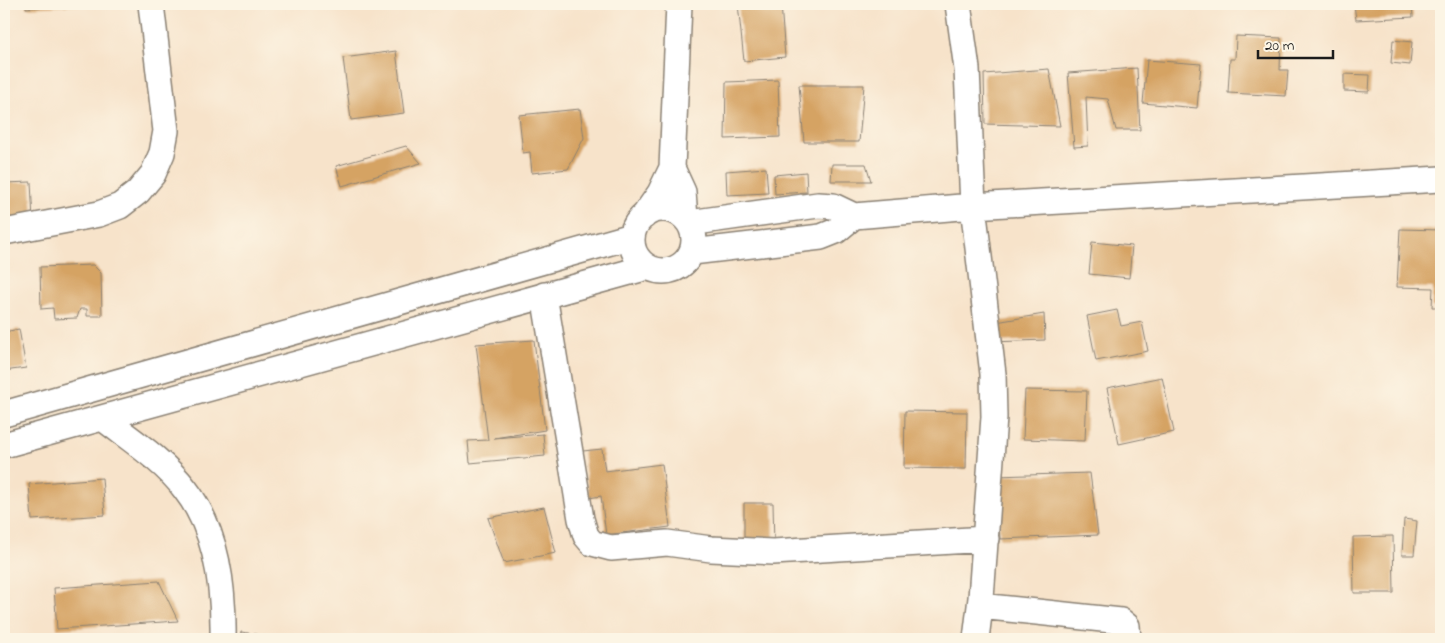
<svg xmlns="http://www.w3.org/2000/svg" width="1445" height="643" viewBox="0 0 1445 643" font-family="'Indie Flower',sans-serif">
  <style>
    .building { fill: #d5a364 }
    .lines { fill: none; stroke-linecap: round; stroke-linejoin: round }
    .minor-casing { stroke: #8a8073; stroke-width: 28 }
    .minor { stroke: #fff; stroke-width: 25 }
  </style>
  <rect width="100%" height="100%" fill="#fcf5e5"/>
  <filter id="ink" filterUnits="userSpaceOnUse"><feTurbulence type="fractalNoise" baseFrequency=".02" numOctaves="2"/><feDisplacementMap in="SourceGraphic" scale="10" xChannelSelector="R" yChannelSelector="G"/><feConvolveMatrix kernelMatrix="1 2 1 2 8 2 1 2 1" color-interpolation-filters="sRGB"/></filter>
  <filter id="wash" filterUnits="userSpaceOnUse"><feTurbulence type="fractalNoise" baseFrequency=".0096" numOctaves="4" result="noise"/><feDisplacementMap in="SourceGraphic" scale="20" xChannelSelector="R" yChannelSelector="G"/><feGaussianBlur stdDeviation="1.12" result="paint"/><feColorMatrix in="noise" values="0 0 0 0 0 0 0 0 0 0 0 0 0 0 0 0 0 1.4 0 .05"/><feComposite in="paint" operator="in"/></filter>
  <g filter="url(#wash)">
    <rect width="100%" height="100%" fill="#f7e3ca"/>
    <g id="blocks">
      <path class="building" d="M26,4h56v1l-56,3z
        M738,4h43l4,53 -41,4z
        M1354,4h58l1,13 -57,3z
        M1236,36l45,2 -1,32h8l-2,26 -58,-3 2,-34h5z
        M1393,40l19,2 -2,23 -19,-2z
        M396,51l8,62 -53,7 -8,-62z
        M1147,60l54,4 -4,44 -54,-5z
        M1137,68l3,62h-24l-8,-31 -22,-2 2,49 -14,1 -6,-74z
        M1049,69l11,57 -75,-2 -1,-50z
        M1344,74l26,1 -1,17 -25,-1z
        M778,80l2,57 -55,2 1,-57z
        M799,85h65l-5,57h-55z
        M580,109l4,29 -16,31 -36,4 -2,-21 -7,1 -4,-38z
        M406,146l15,17 -79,23 -6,-20z
        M832,164h34l5,17h-40z
        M766,168l2,25 -41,2 -1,-24z
        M806,172l1,20 -32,2 -1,-19z
        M31,182l2,39 -29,1v-39z
        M1400,229l41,1v77h-9l1,-19 -36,-1z
        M1092,242l40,4 -3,32 -40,-4z
        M93,265l8,8 1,43h-15v-7h-7l-3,9 -23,1 -1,-11 -12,1 -1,-42z
        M1117,310l4,16 21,-4 6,29 -52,10 -9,-45z
        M1044,314l1,26 -53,2 4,-20z
        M19,329l7,39 -22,3v-39z
        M534,340l11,90 -51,8 49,-4 2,22 -75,7 -2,-22 20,-1 -12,-96z
        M1162,377l12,55 -55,12 -12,-56z
        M1025,390l62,1 -2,50 -62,-2z
        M905,411l62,1 -1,57 -62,-1z
        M602,449l3,22 57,-7 8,63 -64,8 -5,-39 -12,2 -6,-47z
        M1090,473l8,62 -98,4 -4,-63z
        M102,478l3,37 -73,5 -3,-36z
        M744,503h29l1,43 -30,1z
        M544,507l12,46 -52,10 -16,-45z
        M1404,519l13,2 -3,34h-12z
        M1393,536l1,57h-40l-1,-56z
        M159,581l19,40 -121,8 -3,-41z
        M241,632l41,6v1h-42z"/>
    </g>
  </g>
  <g filter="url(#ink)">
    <use href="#blocks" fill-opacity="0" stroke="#8a8073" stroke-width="1"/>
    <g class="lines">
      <defs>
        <path id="minor" d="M958,4l9,65 6,137 20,168 1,43 -13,181 -5,41
          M672,168l11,24 2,26
          M632 240a31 31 0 1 1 62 0a31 31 0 1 1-62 0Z
          M644,216l16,-23 12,-25 7,-164
          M689,223l129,-18 15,1 21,10 119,-10 468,-27
          M4,232l95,-18 21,-8 18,-14 15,-18 9,-21 4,-22 -15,-127
          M692,252l129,-15 15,-6 18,-15
          M544,295l37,224 5,17 6,7 19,5 56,-5 44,6 62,3 213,-13
          M4,414l628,-178
          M104,419c27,21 60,42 81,70 33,42 39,100 38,150
          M4,445l644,-178
          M980,606l141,15 6,5 1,13"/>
      </defs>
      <use href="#minor" class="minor-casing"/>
      <use href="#minor" class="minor"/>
    </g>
  </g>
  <rect width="1445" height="643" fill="none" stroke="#fcf5e5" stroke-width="20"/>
  <path d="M1258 50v8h75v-8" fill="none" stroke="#1c1c1c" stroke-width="2.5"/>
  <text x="1265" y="50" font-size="15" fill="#1c1c1c" stroke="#fcf5e5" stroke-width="4" paint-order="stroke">20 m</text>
</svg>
